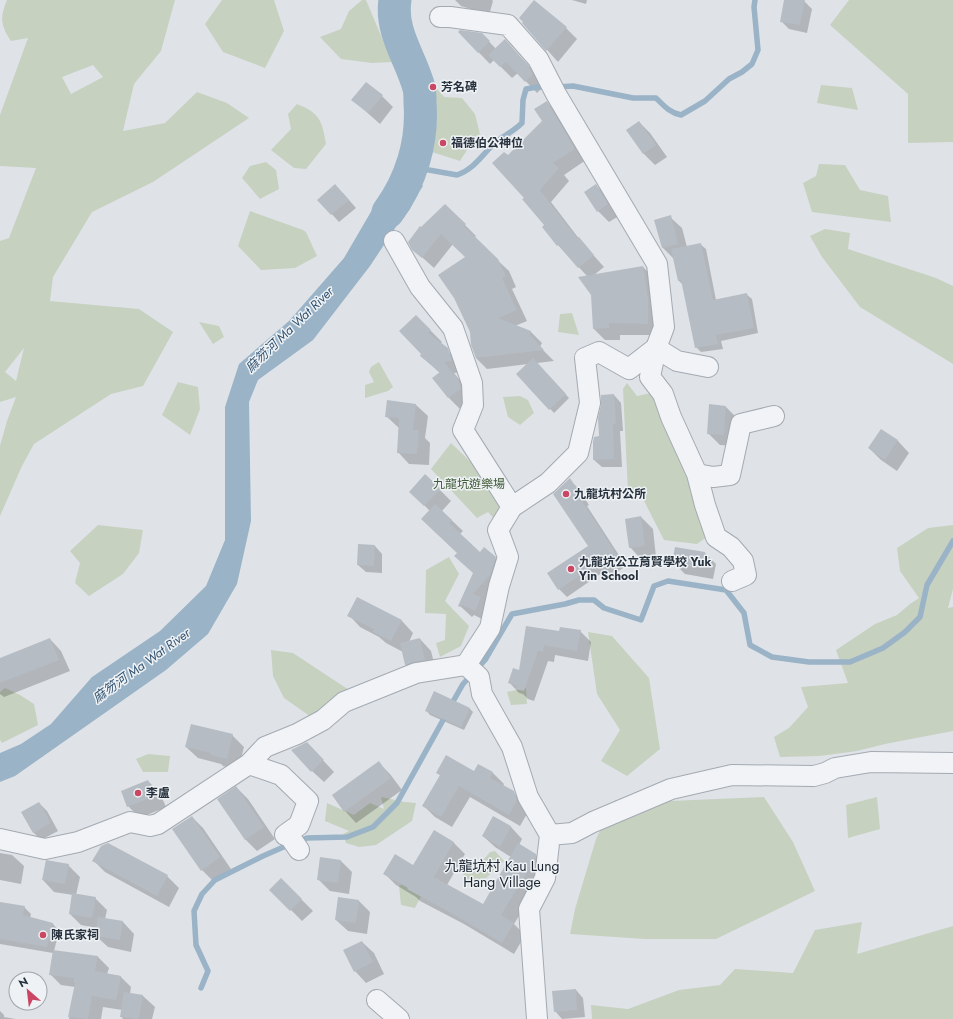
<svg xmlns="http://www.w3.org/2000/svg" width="953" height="1019" viewBox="0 0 953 1019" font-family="Jost,'Noto Sans TC',sans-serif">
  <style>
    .green { fill: #c6d1c0; fill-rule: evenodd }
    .water { fill: #9ab3c7 }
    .shadow { fill: #0003 }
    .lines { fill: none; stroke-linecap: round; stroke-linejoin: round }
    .stream { stroke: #9ab3c7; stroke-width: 5.5 }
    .river { stroke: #9ab3c7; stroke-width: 33 }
    .building { fill: #b6bcc4 }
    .minor-casing { stroke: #a4aab2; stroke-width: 22 }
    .minor { stroke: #f1f3f6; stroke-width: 20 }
    .poi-dot { fill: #ca4662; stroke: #eef2f5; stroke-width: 1.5 }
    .labels { text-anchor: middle; stroke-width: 3; stroke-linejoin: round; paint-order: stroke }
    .poi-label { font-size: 12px; font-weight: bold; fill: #28323e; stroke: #eef2f5; text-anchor: start }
    .park-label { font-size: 12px; fill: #3f5a36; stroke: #eef2f5 }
    .water-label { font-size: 13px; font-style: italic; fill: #335371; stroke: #eef2f5 }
    .quarter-label { font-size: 14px; fill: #1a232f; stroke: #eef2f5 }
  </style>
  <rect width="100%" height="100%" fill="#dfe3e8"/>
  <path class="green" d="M7,0h168l-14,51 -27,33 -11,47 42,-8 32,-31 30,11 22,15 -96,64 -61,30 -39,65 -3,24 89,8 34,23 -30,54 -32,8 -77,50 -12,22 -22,50v-70l7,-25 9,-24 -16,5v-161l9,-3 27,-70 -36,-2v-51l28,-77 -17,3c-11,-16 -11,-24 -4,-41zM93,65l10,12 -32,17 -9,-17zM24,348l-8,33 -11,-9z
    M222,0h52l10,31 -19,37 -42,-16 -18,-28z
    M362,0h4l26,62 -20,1 -31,-4 -21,-22 21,-8 8,-18z
    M849,0h104v142l-45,1v-49l-78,-69z
    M434,85l10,12 18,1 13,16 5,20 -10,6 -3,10 -7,11 -28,-9 1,-5 -19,-10 -5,-28 17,-2 1,-9 5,-1 -2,-11z
    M821,85l31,3 6,22 -41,-7z
    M297,104c23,9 25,17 29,40l-20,25 -12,-1 -23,-18 20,-21 -3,-15z
    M266,162l10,8 3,19 -19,10 -18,-21 8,-12z
    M819,164l26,1 15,25 28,6 3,26 -79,-10 -9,-29 13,-7z
    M250,211l53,19 3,2 11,24 -22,12 -34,2 -23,-24z
    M825,229l25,4 -2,16 88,29 17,8v78l-93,-57 -38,-50 -12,-21z
    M572,313l7,22 -21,-3 2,-18z
    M199,322l20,4 5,11 -11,7z
    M379,362l14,25 -5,4 -23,7v-13l9,-3 -5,-10 2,-5z
    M178,382l20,5 2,22 -10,26 -28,-20z
    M627,383l10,13 19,-4 35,79 17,65 -11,8 -33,-4 -22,-43 -14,-5 -5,-103z
    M520,396l8,4 6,13 -14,12 -12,-8 -5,-20z
    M451,443l32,31 22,41 -8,7 -9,-10 -11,6 -46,-49z
    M98,525l45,5 -4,23 -16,21 -34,22 -14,-13 5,-20 -10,-12z
    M953,525v64l-5,19 5,-1v124l-68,13 -28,7 -37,5 -40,1 -6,-20 15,-9 19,-21 -7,-20 47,-4 -12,-33 39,-26 22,-9 13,-11 9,-6 -19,-27 -3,-23 31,-20z
    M449,557l10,17 -14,27 24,25 -8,20 -21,11 -4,-14 9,-3 1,-26 -21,-1 1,-43z
    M588,632l24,4 37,42 11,71 -33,27 -26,-15 19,-31 -23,-36z
    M271,650l22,3 56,37 -35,29 -30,-21 -11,-22z
    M5,688l15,7 14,9 4,21 -36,18 -2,-3v-48z
    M526,688l1,16 -16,1 -4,-13z
    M148,754l22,2 -2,16h-25l-7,-13z
    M381,797l24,5 11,1 -4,18 -36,24 -17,2 -13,-4 -3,-9 6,-3 -24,-10 2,-18 27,12 16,-12 14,6z
    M764,797l29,45 22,49 -99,48h-71l-75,-5 5,-25 21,-70 19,-39 55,1z
    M877,797l3,32 -32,9 -2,-33z
    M495,851l9,10 -23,22 -10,6 -12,-23 7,-6 14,4 10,-12z
    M406,882l18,8 -9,18 -14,-3 -2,-19z
    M862,922l-5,32 96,-28v93h-361l-1,-14 37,4 51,-19 41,-5 15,-16 58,4 22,-43z"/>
  <path class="water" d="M400,162l23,24 -53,80 -57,74 -55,40 -9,22 2,119 -14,63 -29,50 -42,36 -151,106 -15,6v-29l21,-9 30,-20 41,-47 68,-46 46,-45 19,-46v-133l14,-43 50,-43 55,-63z"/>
  <path class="shadow" d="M455,0h37l1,1 -4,14 -28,-9z
    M572,0h15l-1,4z
    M785,0l19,1 8,8 -5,24 -18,-4 -8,-8z
    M523,23l43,5 11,11 -19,23z
    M459,32l23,2 14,15 9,-9 35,38 4,8 -7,7 -19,-20 -6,5 -18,-18 -4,4z
    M382,96l11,11 -13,17 -27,-24z
    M547,102l11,12 28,46 -22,15 5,6 -18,21 29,38 24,27 -10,8 49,-8 12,12 4,56h-39v5h-15l-11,-11 -2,-34 -5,-19 -29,-31 -12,-19 -21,-28 -17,-42 35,-35z
    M639,122l11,11 17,24 -12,8 -11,-11 -17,-24z
    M596,185l11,12 12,19 -10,6 -11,-11z
    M343,193l13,15 -17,14 -20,-22z
    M445,205l31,31 -2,2 35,33 7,16 -4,2 15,32 -12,5 16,6 11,11 -2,4 14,14 -17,2 32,35 -15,15 -36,-39 10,-10 -41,5 -11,-11 -5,-26 -5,-75 -13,-13 -19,24 -21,-19z
    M670,217l12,11 5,19 13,-3 6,5 10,51 30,-6 6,5 6,34 -37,8 2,8 -22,3 -5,-5 -13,-62 -4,-4 -4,-21 -12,-12 -7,-28z
    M428,328l14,14 -2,2 19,17 4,11 -9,1 17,21 1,6 -12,9 -11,-11 -15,-20 6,-5 -19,-17z
    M614,395l7,8 2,28h-3l2,36h-20l-8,-7z
    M388,401l28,4 12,11 -3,22 5,5 -1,22 -20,-1 -11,-12 1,-24 -13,-12z
    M725,406l12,12 -2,28 -15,-1 -12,-12z
    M881,430l17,11 11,12 -12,18 -16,-11 -12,-12z
    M570,480l7,7 12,18 -2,1 39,60 -15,10 -5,-6 -39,27 -8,-8 30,-43z
    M440,490l11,11 -9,10 21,20 -3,3 20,19 15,5 11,11 -5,17 -16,17 6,6 -5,12 -12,-6 -2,2 -13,-12 15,-32 -16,-20 -28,-42 -8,-8z
    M641,517l12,12 3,28 -15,2 -11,-12z
    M375,546l7,8v19l-16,-1 -8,-7z
    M705,553l11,11 -3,15 -28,-5 -12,-12z
    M358,598l44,23 11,12 -4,9 11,-3 11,12 5,20 -19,5 -11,-11 -3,-13 -17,-9 -7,-6 -19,-10 -11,-12z
    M527,627l33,5 20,-1 11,11 -3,19 -33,-6 -1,7 -6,-1 -14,40 -6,-2 -5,-5 -4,-1 -10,-11 11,-10z
    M50,639l11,12 9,20 -66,26 -4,-3v-35z
    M469,708l4,4 -9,18 -34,-15 -3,-4z
    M232,735l12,12 -6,23 -15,-4 -2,-2 -23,-6 -12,-11z
    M318,755l16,17 -10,10 -12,-11z
    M379,763l11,11 12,16 -46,33 -11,-12z
    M475,772l18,1 11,11 -1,2 10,6 12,12 3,8 -8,14 -50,-29 -18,30 -17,-10 -11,-11 17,-30 -4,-3z
    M148,781l12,12 6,14 -26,11 -12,-12z
    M236,787l12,12 27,40 -18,12 -11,-11 -28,-41z
    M39,803l8,8 11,20 -17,9 -7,-7 -12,-20z
    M192,817l11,11 28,41 -18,12 -11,-11z
    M494,817l17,10 11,12 -3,6 17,10 11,12v3l-33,54 11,11 -11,19 -50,-30 -44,-23 -4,-4 -20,-12 -11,-11 29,-8 39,-24 12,12 -18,31 37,21 27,-49 -16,-10 -12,-11z
    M0,853l12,2 12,11 -3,18 -21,-4z
    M46,861l22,4 12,12 -4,18 19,3 12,12 -2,9 18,3 11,12 -3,18 -23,-5 -12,-11 1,-8 -16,-3 -11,-11 3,-19 -19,-3 -11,-12z
    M94,861l73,15 12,12 -10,19 -64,-35z
    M341,861l11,11 -3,22 -19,-3 -12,-12z
    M281,879l32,32 -11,10 -31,-31z
    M359,901l11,11 -3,22 -19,-3 -12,-11z
    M0,903l24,4 7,7 -1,4 23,6 6,7 -5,20 44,6 11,11 -2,6 13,2 11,11 -1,7 13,2 12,11 -3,12h-29l-2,-3 1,-6 -19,-3 -2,12h-32l6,-32 -14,-2 -11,-11 3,-21 -53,-9z
    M362,942l12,11 10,21 -18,9 -11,-12z
    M576,990l7,8 2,19 -23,2 -7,-8z
    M0,1011l4,4v2l12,2h-16z"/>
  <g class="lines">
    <path class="stream" d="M557,87l16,-1 60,12h23c8,8 14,15 25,17l24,-14 24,-22 13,-7 10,-8 6,-14 -4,-43 1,-7
      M412,167l45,8c18,-6 26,-22 40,-34 8,-6 17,-10 25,-18l1,-23 3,-11 11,-2h11
      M451,705l12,-21 22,-24 27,-46 53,-10 14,-4h15l10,8 37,12 13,-34 14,-5 58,9 18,23 6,32 22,12 37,5h41l33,-14 22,-16 15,-15 7,-32 26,-44
      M201,988l7,-17 -12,-26 -2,-34 8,-17 13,-14 48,-24 25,-11 19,-7 40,-1 26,-10 24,-24 50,-90"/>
    <path class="river" d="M388,212c23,-31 35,-70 32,-109 0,-5 0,-11 -1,-15 -8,-30 -29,-56 -24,-88"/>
  </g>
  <path class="building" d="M534,0l33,27 -21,24 -24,-28 1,-1 -4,-4z
    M784,0h21l-5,25 -20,-3z
    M460,30l22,3 8,8 -12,12 -20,-21z
    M505,39l23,27 5,8 -8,8 -19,-20 -6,5 -12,-12z
    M366,82l17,13 -15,18 -17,-13z
    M547,101l28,48 -22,14 6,5 -19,22 37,48 2,-1 15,18 -16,13 -20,-23 -1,1 -15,-19 2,-2 -22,-26 2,-1 -32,-35 12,-11 4,3 34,-34 -8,-12z
    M639,121l17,24 -13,9 -17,-24z
    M335,184l14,16 -18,15 -14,-15z
    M596,184l12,20 -11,8 -13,-20z
    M445,204l21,20 -2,2 34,33 8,17 -4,2 15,32 -19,8 33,13 -1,4 14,15 -68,8 -5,-13 -1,-13 -16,-34 -16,-23 27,-18 -24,-23 -19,24 -10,-8 -4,-8 12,-16 1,1z
    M671,215l7,29 -16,4 -8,-28z
    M701,243l12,57 34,-7 7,35 -38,7 2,9 -23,4 -14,-68 -3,1 -7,-32z
    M643,266l5,32v26l-39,-1v5l-16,1 -2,-34 -13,-18z
    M416,315l15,15 -3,3 20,15 4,13 -8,1 15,19 2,8 -13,9 -16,-20 8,-6 -20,-16 1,-2 -22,-23z
    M533,358l33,36 -17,16 -33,-36z
    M614,394l2,30h-3l1,35 -21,1v-18l1,-5 5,-1 -1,-18 3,-13v-10z
    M387,400l29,4 -3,26h6l-2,24 -20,-1 2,-35 -14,-1z
    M709,404l17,2 -2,29 -17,-1z
    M881,429l17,11 -13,20 -17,-12z
    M425,474l16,15 -17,17 -15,-14z
    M570,478l12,19 -2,1 39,60 -16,11 -4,-6 -41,27 -11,-17 41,-27 -35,-52z
    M435,504l17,16 -3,3 31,29 4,-5 12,10 -6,18 -17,19 8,3 -6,14 -13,-6 -2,2 -2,-1 15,-33 -19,-17 3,-3 -36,-34z
    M641,516l4,30 -16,2 -4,-29z
    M358,544l17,1 -1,21 -17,-1z
    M675,547l30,5 -3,16 -30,-5z
    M357,597l45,23 -11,21 -18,-9 1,-3 -27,-13z
    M526,626l33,5 1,-4 21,3 -4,21 -33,-6 -1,7 -5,-1 -14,40 -8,-2 1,-3 -9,-3 5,-15 6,2z
    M50,638l9,22 -59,23v-25z
    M420,638l5,22 -11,2 -9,3 -5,-22z
    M434,691l36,17 -9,19 -36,-16z
    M191,724l42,10 -6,25 -16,-4v-2l-26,-6z
    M307,742l17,18 -13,12 -20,-22z
    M446,755l28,16 4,-7 15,8 -3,6 24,13 3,9 -8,15 -50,-29 -18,31 -19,-11 18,-31 -4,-2z
    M379,761l12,17 -47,34 -12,-17z
    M148,780l7,16 -28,11 -6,-16z
    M236,786l28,41 -19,13 -28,-41z
    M39,802l12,21 -18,10 -12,-21z
    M192,816l28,41 -19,14 -29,-42z
    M493,816l18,10 -11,21 -18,-11z
    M434,830l20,12 -20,35 49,27 35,-61 18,11v4l-35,57 13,8 -12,20 -51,-30 -44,-24 1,-1 -25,-14 12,-20 18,11z
    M108,843l60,32 -11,21 -65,-35 9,-15z
    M320,857l21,3 -3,23 -21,-3z
    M46,860l23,4 -4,20 -23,-4z
    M281,878l21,21 -12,12 -21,-21z
    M72,893l24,4 -4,21 -23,-4z
    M338,897l21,3 -3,23 -21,-3z
    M0,902l25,4 -2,9 30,8 -6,24 -47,-8z
    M98,917l25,4 -3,19 -25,-4z
    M362,941l11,21 -19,10 -11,-22z
    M53,950l45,6 -3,15 26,5 -5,24 -24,-4 -4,23 -20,-2 7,-34 -1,-1v-4l-25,-3z
    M576,989l1,21 -23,2 -2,-21z
    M124,992l19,3 -4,24 -19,-2z"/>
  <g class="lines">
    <defs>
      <path id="minor" d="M440,17h10l58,8 30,34 18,35 101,170 7,63 -8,21 -6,29 13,17 8,23 26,57 16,3 17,-2 11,-51 33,-8
        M394,241l26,46 33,41 19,55 1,22 -10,25 49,77 36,-24 30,-30 12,-50 -5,-45 14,-6 30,17 27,-21 21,13 31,6
        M697,474l8,31 11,32 15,10 12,14 3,14 -14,6
        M466,665l24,-37 9,-42 9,-29 -10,-27 14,-23
        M249,764l32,11 27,26 -9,24 -14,10 5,2 9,13
        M550,835l22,-2 21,-11 78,-33 61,-14 82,1 11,-3 10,-5 36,-6 82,1
        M0,839l45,10 33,-7 52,-20 20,4 8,-2 91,-60 16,-17 32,-13 26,-14 21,-18 72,-29 50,-8 13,12 3,17 30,53 16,50 22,38 -5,43 -16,31 8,110
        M377,1000l22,19"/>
    </defs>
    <use href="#minor" class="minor-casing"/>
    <use href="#minor" class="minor"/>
  </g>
  <g class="poi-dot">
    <circle cx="433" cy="87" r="4"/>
    <circle cx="443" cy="143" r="4"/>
    <circle cx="566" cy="494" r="4"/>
    <circle cx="571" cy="569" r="4"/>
    <circle cx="138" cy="793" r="4"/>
    <circle cx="43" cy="935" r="4"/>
  </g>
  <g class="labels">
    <g class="poi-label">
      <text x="441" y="91">芳名碑</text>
      <text x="451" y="147">福德伯公神位</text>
      <text x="574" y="498">九龍坑村公所</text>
      <text x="579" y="566">九龍坑公立育賢學校 Yuk<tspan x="579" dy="14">Yin School</tspan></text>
      <text x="146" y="797">李盧</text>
      <text x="51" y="939">陳氏家祠</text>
    </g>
    <g class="park-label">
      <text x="469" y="488">九龍坑遊樂場</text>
    </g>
    <g class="water-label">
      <text transform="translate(289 329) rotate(-44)" y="5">麻笏河 Ma Wat River</text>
      <text transform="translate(141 665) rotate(-36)" y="5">麻笏河 Ma Wat River</text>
    </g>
    <g class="quarter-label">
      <text x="502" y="871">九龍坑村 Kau Lung<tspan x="502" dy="16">Hang Village</tspan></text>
    </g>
  </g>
  <g transform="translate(28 991) rotate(332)"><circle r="19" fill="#eef2f5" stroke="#9fa5ac"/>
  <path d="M0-3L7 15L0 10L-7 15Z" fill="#ca4662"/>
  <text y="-6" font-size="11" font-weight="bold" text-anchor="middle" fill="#28323e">N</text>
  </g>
</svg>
